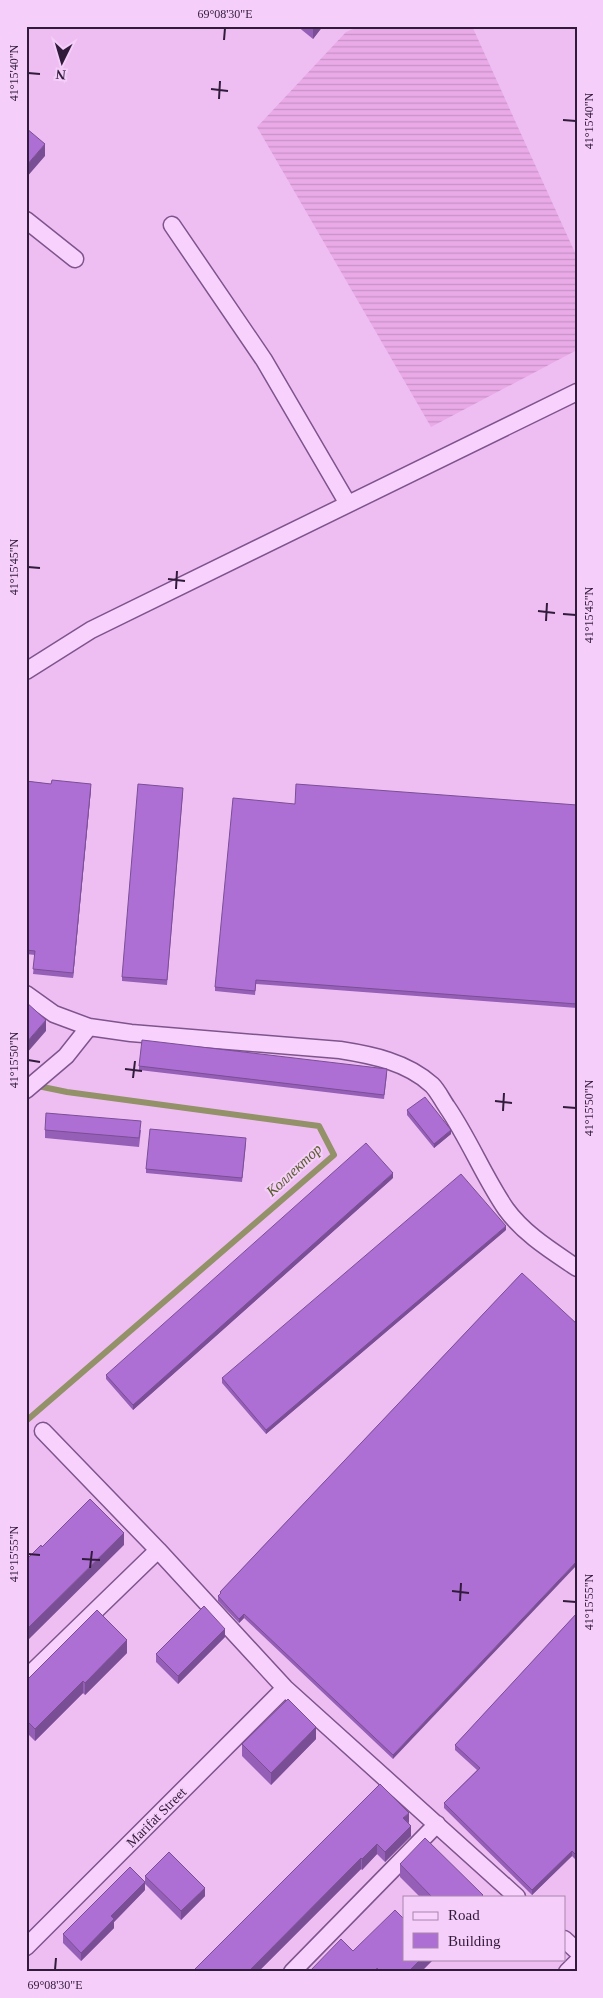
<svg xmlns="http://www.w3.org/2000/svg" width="603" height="1998" viewBox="0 0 603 1998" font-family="Georgia,serif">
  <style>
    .farmland { fill: url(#farmland-rules) }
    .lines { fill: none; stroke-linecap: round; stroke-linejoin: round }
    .stream { stroke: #939168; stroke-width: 6 }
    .street-casing { stroke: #7e548d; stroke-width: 19 }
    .street { stroke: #f8d2fd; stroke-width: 16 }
    .wall { fill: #965fb7 }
    .shaded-wall { fill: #7a4e95 }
    .building { fill: #ae6fd5; stroke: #7a4e95 }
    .ticks { fill: none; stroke: #311b3b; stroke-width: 2 }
    .labels { text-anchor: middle; stroke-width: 4; stroke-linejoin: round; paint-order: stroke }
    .street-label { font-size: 14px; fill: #311b3b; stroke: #f5cef9 }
    .water-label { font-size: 15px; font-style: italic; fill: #555c28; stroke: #f5cef9 }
    .neatline { fill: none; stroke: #311b3b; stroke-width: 2 }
    .ticks-label { font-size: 12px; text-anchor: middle; fill: #311b3b }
  </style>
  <defs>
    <pattern id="farmland-rules" width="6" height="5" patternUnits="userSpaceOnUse" patternTransform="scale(1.25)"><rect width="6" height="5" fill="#e9aae7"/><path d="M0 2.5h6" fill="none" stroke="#c892c7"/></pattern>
  </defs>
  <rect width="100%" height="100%" fill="#eebef3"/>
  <path class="farmland" d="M360,26h112l105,231v93l-146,77 -174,-300 89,-95z"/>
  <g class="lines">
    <path class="stream" d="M26,1079l7,6 34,7 252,34 15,29 -308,266"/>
    <defs>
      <path id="street" d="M26,220l49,39
        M172,225l92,135 84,144
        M26,671l65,-41 486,-238
        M26,994l28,20 35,13 42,6 209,17c32,5 67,12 92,35 6,6 10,15 15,22 22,32 37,70 59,102 18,25 46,42 71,59
        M26,1090l40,-34 23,-29
        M43,1431l115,119 127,138 232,209
        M26,1678l132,-128
        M564,1939l13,12
        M26,1947l259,-259
        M292,1972l145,-148
        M567,1972l10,-10"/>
    </defs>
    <use href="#street" class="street-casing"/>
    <use href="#street" class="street"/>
  </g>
  <path class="wall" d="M297,26h26l-10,13z
    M26,781l65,8 -18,189 -40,-4 2,-19 -9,-1z
    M183,792l-16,193 -45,-4v-4z
    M295,804l282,1v203l-321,-24 -1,11 -40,-4v-4z
    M139,1066l248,8 -3,25 -245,-29z
    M407,1110l44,24 -17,14 -27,-33z
    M45,1130h96l-2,17 -94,-9z
    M246,1143l-4,39 -96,-9v-4z
    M393,1178l-260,232 -27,-31v-4z
    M506,1230l-240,204 -44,-51v-5z
    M522,1273l-129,486 -149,-141 -5,5 -21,-22v-5l2,-2v-2z
    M577,1613v248l-5,-5 -40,39 -88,-87v-5l33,-33 -22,-20v-5z
    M225,1637l-47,47 -22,-22v-8z
    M127,1653l-42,42 -2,-2 -48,48 -9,-9v-51z
    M316,1739l-45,46 -29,-29v-12z
    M380,1784l29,39 2,13 -26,26 -8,-8 -15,16 -1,-1 -103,103h-64v-2z
    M400,1864l83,33h-63l-20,-20z
    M145,1876l60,20 -24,24 -36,-36z
    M145,1890l-31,32v6l-33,33 -18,-18v-9z"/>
  <path class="shaded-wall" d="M313,26h10l-10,13z
    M45,144v12l-19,22v-12z
    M91,784v5l-18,189v-5z
    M46,1020v11l-20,23v-11z
    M451,1130v4l-17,14v-4z
    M393,1173v5l-260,232v-5z
    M506,1226v4l-240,204v-4z
    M124,1533v12l-98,97v-12z
    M577,1561v4l-184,194v-4z
    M244,1614v4l-5,5v-4z
    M225,1629v8l-47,47v-8z
    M127,1640v13l-42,42v-12z
    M83,1681v12l-48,48v-12z
    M316,1727v12l-45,46v-12z
    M409,1813v10l-6,-5z
    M411,1826v10l-26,26v-10z
    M377,1844v10l-15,16v-11z
    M572,1851v5l-40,39v-5z
    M361,1858v11l-103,103h-10z
    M145,1882v8l-31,32v6l-33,33v-8l30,-37z
    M205,1888v8l-24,24v-9z
    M421,1959l12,1 -12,12h-13z"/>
  <path class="building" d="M26,128l19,16 -19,22z
    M52,780l39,4 -18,189 -40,-4 2,-18 -9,-1v-169l25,3z
    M138,784l45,4 -16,192 -45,-3z
    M296,784l281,21v199l-321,-24 -1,11 -40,-4 18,-189 62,6z
    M26,1002l20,18 -20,23z
    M142,1040l245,29 -3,26 -245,-29z
    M425,1097l26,33 -17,14 -27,-34z
    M46,1113l95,8 -2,17 -94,-8z
    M150,1129l96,9 -4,40 -96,-9z
    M366,1143l27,30 -260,232 -27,-30z
    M461,1174l45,52 -240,204 -44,-52z
    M522,1273l55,51v237l-184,194 -149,-141 -5,5 -21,-23 3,-3 -1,-1z
    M90,1499l34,34 -98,97v-70l15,-15 1,2z
    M204,1606l21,23 -47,47 -22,-22z
    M97,1610l30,30 -42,43 -2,-2 -48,48 -9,-9v-39z
    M577,1613v243l-5,-5 -40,39 -88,-87 36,-35 -25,-23z
    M288,1699l28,28 -45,46 -29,-29z
    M380,1784l29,29 -6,5 8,8 -26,26 -8,-8 -15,15 -1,-1 -113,114h-52l-2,-2z
    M425,1838l58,57 -2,2h-49l-32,-33z
    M169,1852l36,36 -24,23 -36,-35z
    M130,1867l15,15 -34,34 3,3 -33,34 -18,-19z
    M395,1910l9,9v40h17l-13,13h-27l-4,-4 -3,4h-65l32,-33 12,12z"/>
  <path class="ticks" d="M224,40l1,-12M28,73l12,1M211,89l17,2M219,99l1,-18M563,120l13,1M28,567l12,1M168,579l17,2M176,589l1,-18M538,611l17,2M563,614l13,1M546,621l1,-18M28,1060l12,2M125,1069l17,2M133,1078l2,-17M495,1101l17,2M563,1107l13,1M503,1111l1,-18M28,1554l12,1M82,1559l18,1M90,1568l2,-17M452,1591l17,2M460,1601l1,-18M563,1601l13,1M55,1970l1,-12"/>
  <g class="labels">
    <g class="street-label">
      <text transform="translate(156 1817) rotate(-45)" y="5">Marifat Street</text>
    </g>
    <g class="water-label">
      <text transform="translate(294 1170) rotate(-43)" y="5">Коллектор</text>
    </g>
  </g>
  <rect width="603" height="1998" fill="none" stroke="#f5cef9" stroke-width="55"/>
  <rect x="403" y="1896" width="162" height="65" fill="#f5cef9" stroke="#a786ad"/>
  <rect x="413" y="1912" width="25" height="8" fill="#f8d2fd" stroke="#a786ad"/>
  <text x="448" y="1920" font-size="15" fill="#311b3b">Road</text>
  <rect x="413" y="1933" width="25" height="15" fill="#ae6fd5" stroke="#a786ad"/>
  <text x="448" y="1946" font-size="15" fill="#311b3b">Building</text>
  <g transform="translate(62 62) rotate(185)" stroke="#f5cef9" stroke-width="4" paint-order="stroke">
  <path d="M0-4L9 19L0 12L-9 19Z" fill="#311b3b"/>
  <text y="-8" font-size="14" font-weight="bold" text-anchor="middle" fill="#311b3b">N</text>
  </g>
  <rect x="28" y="28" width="548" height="1942" class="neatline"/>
  <g class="ticks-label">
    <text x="225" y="18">69°08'30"E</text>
    <text transform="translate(14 73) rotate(-90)" y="4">41°15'40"N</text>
    <text transform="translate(589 121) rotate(-90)" y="4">41°15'40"N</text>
    <text transform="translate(14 567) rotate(-90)" y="4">41°15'45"N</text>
    <text transform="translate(589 615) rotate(-90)" y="4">41°15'45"N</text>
    <text transform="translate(14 1060) rotate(-90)" y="4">41°15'50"N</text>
    <text transform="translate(589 1108) rotate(-90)" y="4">41°15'50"N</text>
    <text transform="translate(14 1554) rotate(-90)" y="4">41°15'55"N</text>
    <text transform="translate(589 1602) rotate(-90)" y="4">41°15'55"N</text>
    <text x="55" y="1989">69°08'30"E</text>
  </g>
</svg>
